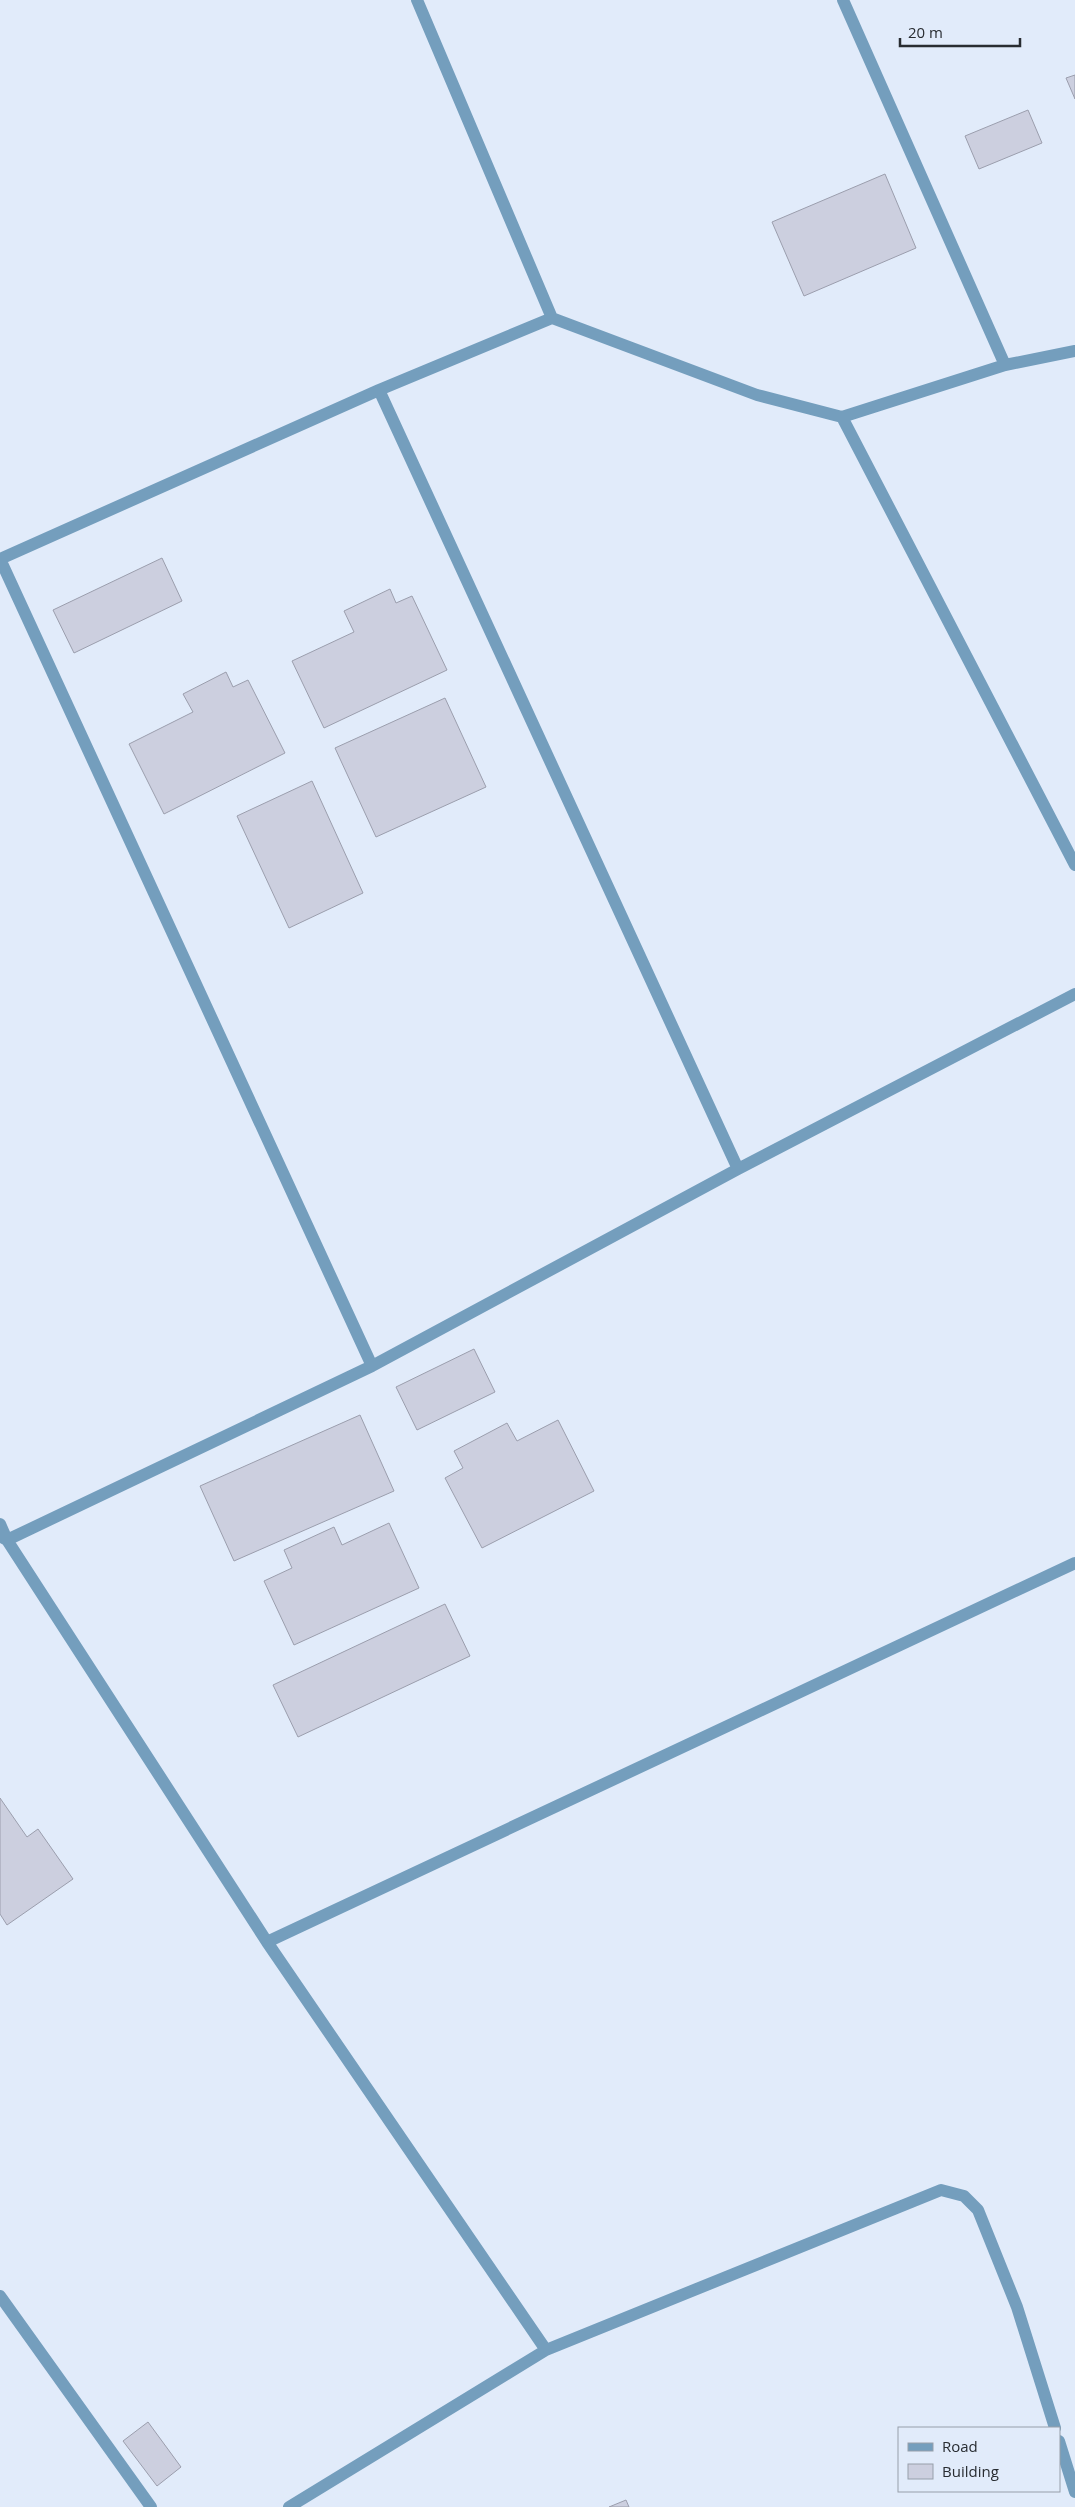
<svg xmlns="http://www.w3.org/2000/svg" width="1075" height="2507" viewBox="0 0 1075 2507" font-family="'Open Sans',sans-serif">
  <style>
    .building { fill: #cccfdf; stroke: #9b9ead }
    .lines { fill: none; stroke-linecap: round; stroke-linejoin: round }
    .street { stroke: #749ebd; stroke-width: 12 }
  </style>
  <rect width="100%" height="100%" fill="#e1ebfa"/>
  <path class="building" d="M1075,75v24l-9,-21z
    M1028,110l14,33 -63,26 -14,-33z
    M885,174l31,74 -112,48 -32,-74z
    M162,558l20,43 -108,52 -21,-43z
    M390,589l6,14 16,-7 35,74 -123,58 -32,-67 62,-29 -10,-21z
    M226,672l7,15 15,-7 37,73 -121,61 -35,-70 64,-32 -10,-18z
    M445,698l41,89 -110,50 -41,-89z
    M312,781l51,112 -74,35 -52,-112z
    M474,1349l21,43 -78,38 -21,-43z
    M360,1415l34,76 -160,70 -34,-75z
    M558,1420l36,71 -112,57 -37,-70 18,-10 -9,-17 53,-28 10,18z
    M389,1523l30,65 -125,57 -30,-64 28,-13 -8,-18 50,-23 8,18z
    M445,1604l25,52 -172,81 -25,-52z
    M0,1798l27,39 11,-8 35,50 -66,46 -7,-11z
    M148,2422l33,45 -24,19 -34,-45z
    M626,2500l3,7h-20z"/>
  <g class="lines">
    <path class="street" d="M417,0l135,318
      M843,0l162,365
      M379,390l359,779
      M842,417l233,448
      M0,559l379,-169 173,-72 205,77 85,22 163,-52 70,-14
      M0,559l372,807
      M0,1524l7,16 260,402 279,408
      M0,1536l7,4 365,-174 366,-197 337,-175
      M267,1942l808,-379
      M0,2296l151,211
      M1059,2441l16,51
      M289,2507l257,-157 395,-160 23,6 14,14 39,97 38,121"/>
  </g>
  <rect x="898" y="2427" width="162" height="65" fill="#e1ebfa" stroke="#979faa"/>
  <rect x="908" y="2443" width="25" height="8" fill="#749ebd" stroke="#979faa"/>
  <text x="942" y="2452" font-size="15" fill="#282c31">Road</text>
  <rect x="908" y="2464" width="25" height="15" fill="#cccfdf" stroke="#979faa"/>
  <text x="942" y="2477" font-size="15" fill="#282c31">Building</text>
  <path d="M900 38v8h120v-8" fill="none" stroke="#282c31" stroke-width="2.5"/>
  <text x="908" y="38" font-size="15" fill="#282c31" stroke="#e1ebfa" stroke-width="4" paint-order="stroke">20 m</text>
</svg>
